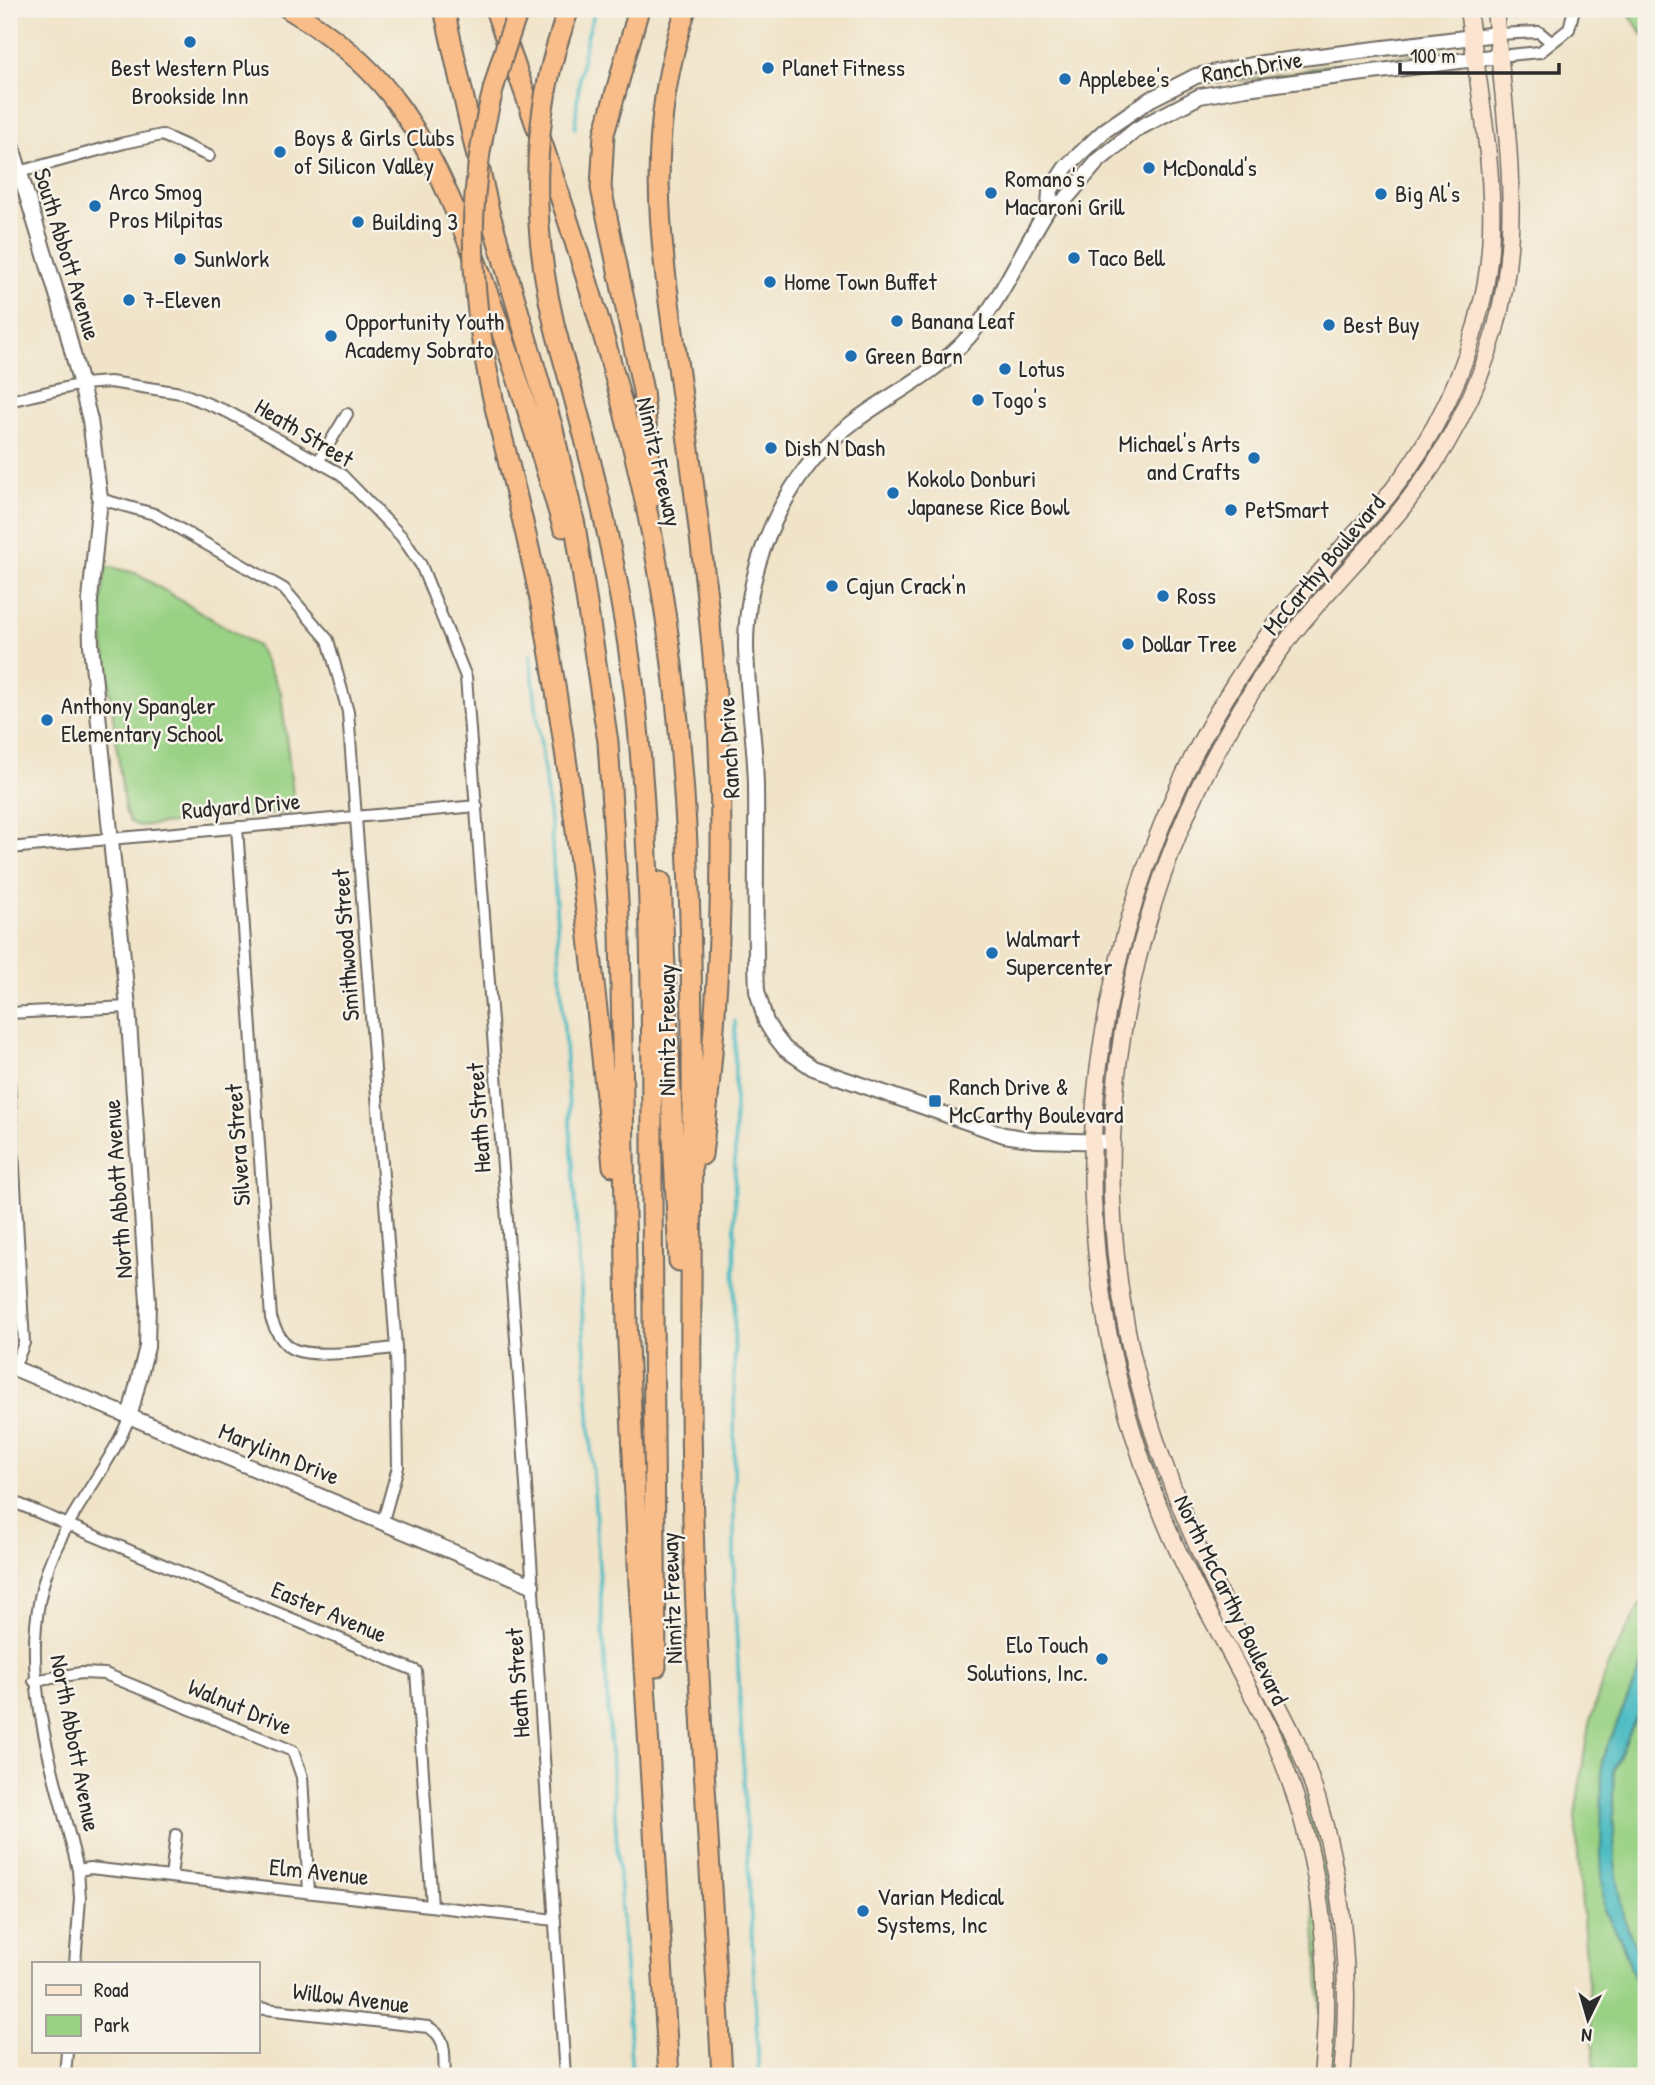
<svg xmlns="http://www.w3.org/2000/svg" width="1655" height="2085" viewBox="0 0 1655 2085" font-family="'Patrick Hand',sans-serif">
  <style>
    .green { fill: #9ad285; stroke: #627e58; stroke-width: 2 }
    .water { fill: #4cbbc3; stroke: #3c7377; stroke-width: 2 }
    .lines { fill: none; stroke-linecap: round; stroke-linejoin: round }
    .stream { stroke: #4cbbc3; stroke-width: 3.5 }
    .minor-casing { stroke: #706b62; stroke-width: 14 }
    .tertiary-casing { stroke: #706b62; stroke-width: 18 }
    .secondary-casing { stroke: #706b62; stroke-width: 19 }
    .motorway-casing { stroke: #706b62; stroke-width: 23 }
    .minor { stroke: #fff; stroke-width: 10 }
    .tertiary { stroke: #fff; stroke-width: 14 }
    .secondary { stroke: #fce5d0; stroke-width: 16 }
    .motorway { stroke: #f8bd89; stroke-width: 19 }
    .motorway-bridge-casing { stroke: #706b62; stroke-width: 23; stroke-linecap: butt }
    .motorway-bridge { stroke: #f8bd89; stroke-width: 19 }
    .poi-dot { fill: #1f6fb2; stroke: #f7f3e8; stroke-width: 2.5 }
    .labels { text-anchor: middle; stroke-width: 5; stroke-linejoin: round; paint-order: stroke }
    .street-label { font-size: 24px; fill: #2b2b2b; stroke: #f7f3e8 }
    .poi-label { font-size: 24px; fill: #2b2b2b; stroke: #f7f3e8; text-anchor: start }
  </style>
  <rect width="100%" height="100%" fill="#f7f3e8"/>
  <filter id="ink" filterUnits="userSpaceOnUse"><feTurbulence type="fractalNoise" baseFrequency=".0143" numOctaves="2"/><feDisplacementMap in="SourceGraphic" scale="14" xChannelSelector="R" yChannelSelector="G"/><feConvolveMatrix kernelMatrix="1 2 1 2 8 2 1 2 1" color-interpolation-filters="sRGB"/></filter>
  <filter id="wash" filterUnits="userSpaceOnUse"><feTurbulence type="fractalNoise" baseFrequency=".00686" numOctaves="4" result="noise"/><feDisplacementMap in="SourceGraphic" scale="28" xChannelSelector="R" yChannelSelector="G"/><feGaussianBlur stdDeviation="1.57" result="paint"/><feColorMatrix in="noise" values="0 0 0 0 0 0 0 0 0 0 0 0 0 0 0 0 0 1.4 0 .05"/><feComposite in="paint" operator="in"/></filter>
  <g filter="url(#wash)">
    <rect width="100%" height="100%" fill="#f0e3c8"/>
    <path class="green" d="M1625,9h21v30z
      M1443,51l-204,30 53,-7 29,-8z
      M1496,181c3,18 8,36 8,54 0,42 -22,136 -46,170l22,-57 11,-41z
      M1439,442l-20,32 -200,256 53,-91z
      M106,566l29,7 122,73 24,47 14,119 -156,14 -9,-4 -5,-11 -25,-197z
      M1106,1293l30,114 32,94 -49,-135z
      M1646,1594v482h-51l-20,-261 14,-91 18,-57z
      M1221,1624c92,143 128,283 112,452h-8l-17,-250z"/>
    <path class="water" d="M1646,1655v39l-32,76 -1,28 2,65 10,58 21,53v38l-24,-69 -18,-33 -3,-55 1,-96z"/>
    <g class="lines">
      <path class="stream" d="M575,128c3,-41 6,-80 21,-119
        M530,654l21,176 81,1246
        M735,1021l-1,565 25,490"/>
    </g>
  </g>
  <g filter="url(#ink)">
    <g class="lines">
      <defs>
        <path id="minor" d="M1497,34l42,-2 12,10
          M1499,56l41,-4 29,-23 5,-20
          M19,172l105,-29 38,-8 47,21
          M9,401l73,-17 28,-2 71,11 47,19 113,62 61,63 19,28 45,112 53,702 46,697
          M318,462l29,-48
          M100,499l54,15 130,75 44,51 20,72 48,636 2,119 -15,54
          M237,827l34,491c4,11 8,20 17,28 18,15 84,4 108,2
          M9,848l468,-42
          M9,1013l119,-6
          M9,1082l15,261 -10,25
          M9,1500l407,171 16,235
          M34,1681l47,-8 24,1 188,77 9,26 7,115
          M78,1870l12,-2 465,52
          M171,1877l5,-42
          M75,1964l5,-66 -2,-28c-24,-103 -69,-214 -24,-317 20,-48 56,-87 75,-135
          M257,2008l171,19c21,11 15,29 17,49
          M65,2076l2,-24"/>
        <path id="tertiary" d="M9,137l51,167 30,116 10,79 -10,101 1,45 37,362 20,295 -1,45 -18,71
          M1049,207l15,-6 34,-40 39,-32 63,-33 46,-8 253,-32
          M1112,1142l-76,-2 -32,-5 -191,-67 -28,-19 -11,-14 -8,-13 -9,-31c-3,-69 0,-138 -1,-206 -1,-48 -10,-95 -10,-143 1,-67 26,-133 69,-185 44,-50 101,-68 146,-112 39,-39 59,-93 88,-138l1,-16 16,-24 38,-36 45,-31 47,-24 66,-13 235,-29
          M9,1366l523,219"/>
        <path id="secondary" d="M1322,2076c13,-124 -4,-245 -58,-358 -33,-67 -72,-130 -100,-199 -58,-141 -84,-295 -66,-447 20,-159 77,-313 173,-441 36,-48 79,-89 117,-135 47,-59 79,-126 95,-199 21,-94 -3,-195 -15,-288
          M1342,2076c11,-112 0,-223 -43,-328 -19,-44 -45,-85 -67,-128 -23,-47 -45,-94 -63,-143 -45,-117 -65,-246 -55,-372 13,-165 73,-331 173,-464 36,-47 79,-88 116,-134 42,-53 74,-113 92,-177 30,-106 9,-214 0,-321"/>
        <path id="motorway" d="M289,9c38,23 73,49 101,85 37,47 61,105 83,160 35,90 63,180 90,273
          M444,9l45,202 64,218 22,96 33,217 12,191 7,389 12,263 30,491
          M495,9c66,184 131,372 164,565 46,274 30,553 32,830 1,224 19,448 31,672
          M639,9l-35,125 -3,54 42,203 10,106
          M686,9c-44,133 -25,237 -6,372 12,92 25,184 33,276 15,166 8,333 -11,498
          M561,351c32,111 59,223 73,338 19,168 18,337 18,506 1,157 3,315 4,472
          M499,424c16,65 33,130 45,196 32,181 51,364 69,546
          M661,882l18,379"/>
      </defs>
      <use href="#minor" class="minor-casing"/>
      <use href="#tertiary" class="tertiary-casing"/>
      <use href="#secondary" class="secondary-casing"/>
      <use href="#motorway" class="motorway-casing"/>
      <use href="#minor" class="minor"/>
      <use href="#tertiary" class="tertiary"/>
      <use href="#secondary" class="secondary"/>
      <use href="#motorway" class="motorway"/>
      <defs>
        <path id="motorway-bridge" d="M561,351c-31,-112 -34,-233 8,-342
          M499,424c-38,-152 -36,-267 20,-415"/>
      </defs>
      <use href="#motorway-bridge" class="motorway-bridge-casing"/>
      <use href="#motorway-bridge" class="motorway-bridge"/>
    </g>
  </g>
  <g class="poi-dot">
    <circle cx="190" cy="42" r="7"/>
    <circle cx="768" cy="68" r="7"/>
    <circle cx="1065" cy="79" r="7"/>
    <circle cx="280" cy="152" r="7"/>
    <circle cx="1149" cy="168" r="7"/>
    <circle cx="991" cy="193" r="7"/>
    <circle cx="1381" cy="194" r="7"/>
    <circle cx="95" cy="206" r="7"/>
    <circle cx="358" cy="222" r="7"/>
    <circle cx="1074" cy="258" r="7"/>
    <circle cx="180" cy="259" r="7"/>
    <circle cx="770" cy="282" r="7"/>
    <circle cx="129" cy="300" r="7"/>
    <circle cx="897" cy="321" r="7"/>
    <circle cx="1329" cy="325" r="7"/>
    <circle cx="331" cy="336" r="7"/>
    <circle cx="851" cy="356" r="7"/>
    <circle cx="1005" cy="369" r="7"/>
    <circle cx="978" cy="400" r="7"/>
    <circle cx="771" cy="448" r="7"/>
    <circle cx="1254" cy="458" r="7"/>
    <circle cx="893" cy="493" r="7"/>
    <circle cx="1231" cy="510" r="7"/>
    <circle cx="832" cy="586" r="7"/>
    <circle cx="1163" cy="596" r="7"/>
    <circle cx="1128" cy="644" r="7"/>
    <circle cx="47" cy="720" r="7"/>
    <circle cx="992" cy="953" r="7"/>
    <rect x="928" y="1094" width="14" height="14" rx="3.5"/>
    <circle cx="1102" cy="1659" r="7"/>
    <circle cx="863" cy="1911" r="7"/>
  </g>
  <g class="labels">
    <g class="street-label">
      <text transform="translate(1252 67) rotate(-9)" y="8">Ranch Drive</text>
      <text transform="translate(67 254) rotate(73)" y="8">South Abbott Avenue</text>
      <text transform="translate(304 433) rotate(31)" y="8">Heath Street</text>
      <text transform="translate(659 462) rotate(77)" y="8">Nimitz Freeway</text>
      <text transform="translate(1324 565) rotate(-50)" y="8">McCarthy Boulevard</text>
      <text transform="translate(729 748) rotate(-93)" y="8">Ranch Drive</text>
      <text transform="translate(241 806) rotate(-5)" y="8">Rudyard Drive</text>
      <text transform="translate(346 945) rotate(-94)" y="8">Smithwood Street</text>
      <text transform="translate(667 1030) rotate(-90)" y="8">Nimitz Freeway</text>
      <text transform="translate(479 1118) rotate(-94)" y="8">Heath Street</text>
      <text transform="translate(238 1145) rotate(-94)" y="8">Silvera Street</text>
      <text transform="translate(118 1189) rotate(-94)" y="8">North Abbott Avenue</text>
      <text transform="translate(279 1454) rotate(22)" y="8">Marylinn Drive</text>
      <text transform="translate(672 1598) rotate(-92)" y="8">Nimitz Freeway</text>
      <text transform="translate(1231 1600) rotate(64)" y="8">North McCarthy Boulevard</text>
      <text transform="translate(329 1612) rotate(23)" y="8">Easter Avenue</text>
      <text transform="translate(518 1683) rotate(-94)" y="8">Heath Street</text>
      <text transform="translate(240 1707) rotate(23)" y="8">Walnut Drive</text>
      <text transform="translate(75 1743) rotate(79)" y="8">North Abbott Avenue</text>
      <text transform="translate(319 1872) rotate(6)" y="8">Elm Avenue</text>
      <text transform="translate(351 1998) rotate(7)" y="8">Willow Avenue</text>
    </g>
    <g class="poi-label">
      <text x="190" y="76" text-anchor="middle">Best Western Plus<tspan x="190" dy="28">Brookside Inn</tspan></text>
      <text x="782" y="76">Planet Fitness</text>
      <text x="1079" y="87">Applebee's</text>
      <text x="294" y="146">Boys &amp; Girls Clubs<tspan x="294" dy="28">of Silicon Valley</tspan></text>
      <text x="1163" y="176">McDonald's</text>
      <text x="1005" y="187">Romano's<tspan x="1005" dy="28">Macaroni Grill</tspan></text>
      <text x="109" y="200">Arco Smog<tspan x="109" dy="28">Pros Milpitas</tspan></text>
      <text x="1395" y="202">Big Al's</text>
      <text x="372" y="230">Building 3</text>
      <text x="1088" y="266">Taco Bell</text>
      <text x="194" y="267">SunWork</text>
      <text x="784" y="290">Home Town Buffet</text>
      <text x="143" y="308">7-Eleven</text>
      <text x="911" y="329">Banana Leaf</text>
      <text x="345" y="330">Opportunity Youth<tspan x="345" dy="28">Academy Sobrato</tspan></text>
      <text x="1343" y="333">Best Buy</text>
      <text x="865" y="364">Green Barn</text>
      <text x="1019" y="377">Lotus</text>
      <text x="992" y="408">Togo's</text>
      <text x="1240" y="452" text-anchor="end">Michael's Arts<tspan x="1240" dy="28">and Crafts</tspan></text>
      <text x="785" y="456">Dish N Dash</text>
      <text x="907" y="487">Kokolo Donburi<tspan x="907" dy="28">Japanese Rice Bowl</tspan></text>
      <text x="1245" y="518">PetSmart</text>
      <text x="846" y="594">Cajun Crack'n</text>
      <text x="1177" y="604">Ross</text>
      <text x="1142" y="652">Dollar Tree</text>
      <text x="61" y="714">Anthony Spangler<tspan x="61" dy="28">Elementary School</tspan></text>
      <text x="1006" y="947">Walmart<tspan x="1006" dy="28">Supercenter</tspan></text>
      <text x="949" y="1095">Ranch Drive &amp;<tspan x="949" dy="28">McCarthy Boulevard</tspan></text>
      <text x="1088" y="1653" text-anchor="end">Elo Touch<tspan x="1088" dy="28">Solutions, Inc.</tspan></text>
      <text x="877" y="1905">Varian Medical<tspan x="877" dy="28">Systems, Inc</tspan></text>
    </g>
  </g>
  <rect width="1655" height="2085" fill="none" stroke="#f7f3e8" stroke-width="35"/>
  <rect x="32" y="1962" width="228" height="91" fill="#f7f3e8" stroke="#a5a39c" stroke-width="2"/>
  <rect x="46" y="1985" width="35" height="10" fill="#fce5d0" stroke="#a5a39c" stroke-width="2"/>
  <text x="94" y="1997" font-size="21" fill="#2b2b2b">Road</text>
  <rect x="46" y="2015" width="35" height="21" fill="#9ad285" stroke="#a5a39c" stroke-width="2"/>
  <text x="94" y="2032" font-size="21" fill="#2b2b2b">Park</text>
  <g transform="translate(1588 2019) rotate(185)" stroke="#f7f3e8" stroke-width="5" paint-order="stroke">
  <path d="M0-5L12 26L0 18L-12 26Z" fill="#2b2b2b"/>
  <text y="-10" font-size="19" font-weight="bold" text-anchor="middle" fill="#2b2b2b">N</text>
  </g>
  <path d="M1400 63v10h159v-10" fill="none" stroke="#2b2b2b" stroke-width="3.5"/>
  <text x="1410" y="63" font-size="21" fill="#2b2b2b" stroke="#f7f3e8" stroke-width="5" paint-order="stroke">100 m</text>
</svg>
